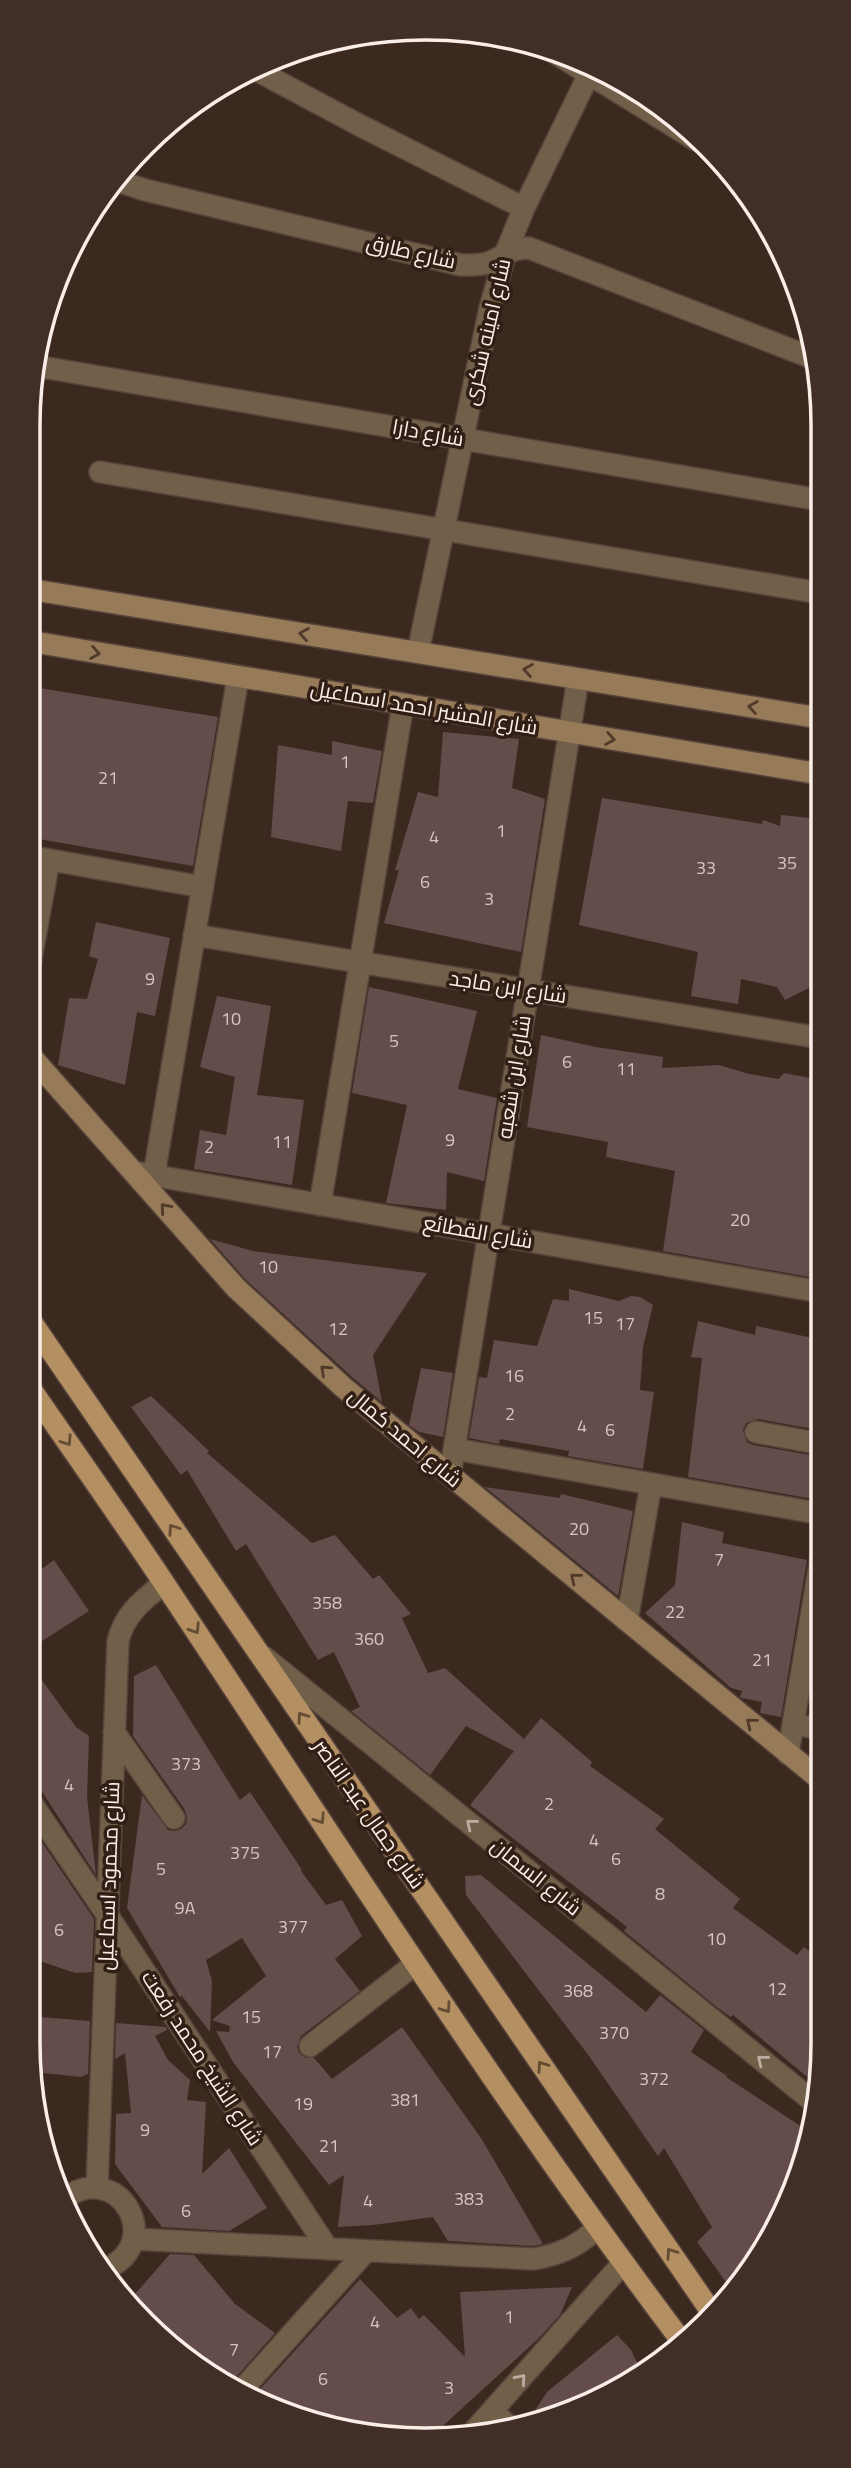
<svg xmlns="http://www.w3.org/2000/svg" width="851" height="2468" viewBox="0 0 851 2468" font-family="'Titillium Web',Cairo,sans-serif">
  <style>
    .building { fill: #644c4b }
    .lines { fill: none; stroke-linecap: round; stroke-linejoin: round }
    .street-casing { stroke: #56443c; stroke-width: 24 }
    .secondary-casing { stroke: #56443c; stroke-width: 24 }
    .primary-casing { stroke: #56443c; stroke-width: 24 }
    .street { stroke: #715f49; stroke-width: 21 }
    .secondary { stroke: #977a57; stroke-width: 21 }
    .primary { stroke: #b48f61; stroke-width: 21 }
    .oneway { stroke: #503a2a }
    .oneway2 { stroke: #654c34 }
    .oneway3 { stroke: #bcada0 }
    .labels { text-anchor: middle; stroke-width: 7; stroke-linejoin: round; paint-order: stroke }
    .number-label { font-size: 18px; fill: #d4c5c0 }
    .street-label { font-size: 21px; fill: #faede7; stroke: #311f16 }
    .rim { fill: none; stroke: #faede7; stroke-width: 3.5 }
  </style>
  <rect width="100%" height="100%" fill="#3b2920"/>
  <path class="building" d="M39,688l179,29 -25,149 -165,-29v-118l6,2z
    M443,732l76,7 -7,49 33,11 -24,153 -137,-29 15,-53h-4l23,-78 20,5z
    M332,741l50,10 -9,52 -25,-2 -7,50 -70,-14 7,-92 54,10z
    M602,798l160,26 1,-4 17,6 1,-11 39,4 1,163 -36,18 -8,-13 -36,-8 -3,25 -47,-8 7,-44 -119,-27z
    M96,922l74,16 -15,78 -18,-4 -12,73 -67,-20 11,-67 18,1 11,-40 -9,-3z
    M369,987l108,24 -19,78 39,9 -13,83 -37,-9 -1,38 -60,-7 21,-98 -55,-12z
    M217,996l54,10 -14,89 47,5 -12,85 -98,-16 6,-39 26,5 9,-58 -35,-10z
    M541,1035l55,12 67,10 -1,11 57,-3 30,9 30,5 5,-6 37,7v199l-158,-28 12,-80 -69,-14 2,-15 -81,-15z
    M210,1239l43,12 174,22 -54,82 9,47 -30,-25 -107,-98z
    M569,1289l50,12 12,-5 9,1 13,8 -10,42 -3,43 14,2 -11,77 -75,-13 1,-5 -69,-12 -1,5 -30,-6 10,-61 8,1 7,-38 43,6 16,-47 16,2z
    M698,1321l57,14 1,-9 66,14v72l-3,18 -61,-11 -12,4 -3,7 4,12 6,3 68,12 -7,42 -126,-22 14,-119 -11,-1z
    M421,1368l32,5 -10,64 -24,-5 -10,-7z
    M151,1396l58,55 -2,2 105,90 23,-8 38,44 6,-4 32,39 -9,4 26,55 17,-5 79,71 17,-21 51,44 -2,4 74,53 -9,10 85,70 -7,9 64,47 7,-8 19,15v80l-6,43 -84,-70 -2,2 -13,-9 -94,-77 3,-4 -157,-122 44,-54 -48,-25 -36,49 -79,-64 9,-4 -26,-55 -16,8 -72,-116 -10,7 -49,-81 -6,5 -50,-68z
    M485,1487l75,11 1,-4 72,17 -15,85z
    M682,1522l42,10 -2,11 85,17 -26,157 -21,-4 2,-11 -20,-4 -2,-1 2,-6 -11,-3 -86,-75 30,-28z
    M54,1560l35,51 -61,39v-71z
    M28,1661l48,66 13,9 -2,61 9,78 -68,-105z
    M156,1665l84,135 10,-8 52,78 -1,1 25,34 16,-5 20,36 -27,23 25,32 -59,45 -4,11 2,6 7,5h8l18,21 70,-52 79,111 62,106 -11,2 -84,-5 -15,-24 -60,8 -35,2 6,-52 -15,10 -96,-123 -17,-31 13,1 1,-6 -18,-6 54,-44 -24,-38 -36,22 6,21 -2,51 -28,-36 -2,1 -53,-89 15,-113 26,35 6,1 7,-2 5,-5 1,-6 -2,-8 -52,-74 1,-60z
    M41,1841l53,78 -2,53 -17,1 -47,-16v-115z
    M481,1875l165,137 14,-17 44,35 -13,22 36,24 -1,1 85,56 -1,12 -54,119 -25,25 -34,-47 15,-15 -48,-79 -6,8 -69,-100 -123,-161 -1,-19z
    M28,2016l62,5 -2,53 -7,3 -47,-5 -6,-30z
    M116,2023l50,4 1,3 -12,6 13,24 22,20 -3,20 19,2 -4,72 27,-26 38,60 -38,23 -67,-4 -47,-63 1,-50 15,-1 -6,-60 -10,6z
    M170,2254l24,1 41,49 40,29 -45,51 -76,-58 -25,-25z
    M360,2279l37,39 14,-10 8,11 5,-4 41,42 -5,-65 112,-5 -12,28 -22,24 -103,94 -61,4 -123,-38z
    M617,2335l14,15 12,25 -119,52 23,-35z"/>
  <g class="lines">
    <defs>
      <path id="street" d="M555,53l141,87
        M258,71l103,55 163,82
        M115,180l30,10 316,75c10,0 19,1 29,-3 16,-6 19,-14 39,-14l286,111
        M36,366l784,134
        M100,472l720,121
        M418,652l72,-344 16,-56 18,-44 68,-140
        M28,856l175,31
        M194,935l627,103
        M28,975l21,-115
        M134,1172l687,120
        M154,1175l84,-498
        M320,1205l83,-501
        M756,1432l66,12
        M454,1449l368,65
        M450,1475l128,-796
        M627,1621l24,-137
        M264,1657l551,446
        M793,1724l29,5
        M114,1732l60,86
        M788,1754l34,-202
        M28,1798l80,118 220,333
        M310,2046l105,-82
        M97,2187l21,-546c7,-28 25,-41 46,-58
        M62,2200c57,-44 105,44 43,69
        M133,2239l400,20c26,-4 46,-13 65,-32
        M240,2392l126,-141
        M492,2411l19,17
        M475,2430l148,-167"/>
      <path id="secondary" d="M28,589l792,129
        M28,641l792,133
        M28,1053l208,235 107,99 479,394"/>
      <path id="primary" d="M28,1317l682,993
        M28,1385c46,67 93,133 138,201 168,253 331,510 514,753"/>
    </defs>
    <use href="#street" class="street-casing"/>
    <use href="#secondary" class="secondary-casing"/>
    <use href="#primary" class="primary-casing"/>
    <use href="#street" class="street"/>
    <use href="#secondary" class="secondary"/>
    <use href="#primary" class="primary"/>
  </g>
  <defs><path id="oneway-chevron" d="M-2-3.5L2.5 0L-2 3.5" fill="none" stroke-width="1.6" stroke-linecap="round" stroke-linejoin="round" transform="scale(1.75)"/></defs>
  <g class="oneway">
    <use href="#oneway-chevron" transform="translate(304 634) rotate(-171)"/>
    <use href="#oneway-chevron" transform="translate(95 653) rotate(10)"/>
    <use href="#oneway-chevron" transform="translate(528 670) rotate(-171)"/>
    <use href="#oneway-chevron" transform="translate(753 707) rotate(-171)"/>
    <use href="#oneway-chevron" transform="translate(610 739) rotate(10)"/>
    <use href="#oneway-chevron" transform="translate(165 1208) rotate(-131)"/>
    <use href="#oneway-chevron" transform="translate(325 1370) rotate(-137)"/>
    <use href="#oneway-chevron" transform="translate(575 1578) rotate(-141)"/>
    <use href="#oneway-chevron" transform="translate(751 1723) rotate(-141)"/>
  </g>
  <g class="oneway2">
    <use href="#oneway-chevron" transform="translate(67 1441) rotate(56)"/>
    <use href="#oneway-chevron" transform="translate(173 1529) rotate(-124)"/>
    <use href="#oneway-chevron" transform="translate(195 1629) rotate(57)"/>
    <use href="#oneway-chevron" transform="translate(302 1717) rotate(-125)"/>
    <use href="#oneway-chevron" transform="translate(320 1819) rotate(57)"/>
    <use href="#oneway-chevron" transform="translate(446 2008) rotate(55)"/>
    <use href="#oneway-chevron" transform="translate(542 2066) rotate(-125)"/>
    <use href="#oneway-chevron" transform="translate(671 2253) rotate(-125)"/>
  </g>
  <g class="oneway3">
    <use href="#oneway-chevron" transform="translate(471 1824) rotate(-141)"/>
    <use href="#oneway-chevron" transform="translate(762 2060) rotate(-141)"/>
    <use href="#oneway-chevron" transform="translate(521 2379) rotate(-49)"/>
  </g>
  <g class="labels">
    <g class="number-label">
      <text x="345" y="768">1</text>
      <text x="108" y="784">21</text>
      <text x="501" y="837">1</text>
      <text x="434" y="843">4</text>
      <text x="787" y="869">35</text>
      <text x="706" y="874">33</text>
      <text x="425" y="888">6</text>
      <text x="489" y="905">3</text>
      <text x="150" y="985">9</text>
      <text x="231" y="1025">10</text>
      <text x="394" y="1047">5</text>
      <text x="567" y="1068">6</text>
      <text x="626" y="1075">11</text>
      <text x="450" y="1146">9</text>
      <text x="282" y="1148">11</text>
      <text x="209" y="1153">2</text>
      <text x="740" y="1226">20</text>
      <text x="268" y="1273">10</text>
      <text x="593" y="1324">15</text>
      <text x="625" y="1330">17</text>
      <text x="338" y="1335">12</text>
      <text x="514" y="1382">16</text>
      <text x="510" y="1420">2</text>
      <text x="582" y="1432">4</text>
      <text x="610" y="1436">6</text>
      <text x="579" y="1535">20</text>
      <text x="719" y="1566">7</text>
      <text x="327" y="1609">358</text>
      <text x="675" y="1618">22</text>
      <text x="369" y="1645">360</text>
      <text x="762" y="1666">21</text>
      <text x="186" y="1770">373</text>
      <text x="69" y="1791">4</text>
      <text x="549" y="1810">2</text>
      <text x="594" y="1846">4</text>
      <text x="245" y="1859">375</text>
      <text x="616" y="1865">6</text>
      <text x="161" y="1875">5</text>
      <text x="660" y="1900">8</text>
      <text x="185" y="1914">9A</text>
      <text x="293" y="1933">377</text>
      <text x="59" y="1936">6</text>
      <text x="716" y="1945">10</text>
      <text x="777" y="1995">12</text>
      <text x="578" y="1997">368</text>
      <text x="251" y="2023">15</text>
      <text x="614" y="2039">370</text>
      <text x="272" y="2058">17</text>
      <text x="654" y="2085">372</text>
      <text x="405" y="2106">381</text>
      <text x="303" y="2110">19</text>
      <text x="145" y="2136">9</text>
      <text x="329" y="2152">21</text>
      <text x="469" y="2205">383</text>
      <text x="368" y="2207">4</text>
      <text x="186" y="2217">6</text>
      <text x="509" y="2323">1</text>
      <text x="375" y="2328">4</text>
      <text x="234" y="2356">7</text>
      <text x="323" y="2385">6</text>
      <text x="449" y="2394">3</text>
    </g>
    <g class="street-label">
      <text transform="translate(411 252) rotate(13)" y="7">شارع طارق</text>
      <text transform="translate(487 332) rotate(-77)" y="7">شارع امينه شكرى</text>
      <text transform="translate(428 433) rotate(10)" y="7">شارع دارا</text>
      <text transform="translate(424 708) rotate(10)" y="7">شارع المشير احمد اسماعيل</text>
      <text transform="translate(508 987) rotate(9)" y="7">شارع ابن ماجد</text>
      <text transform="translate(514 1077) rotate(-81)" y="7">شارع ابن شعبه</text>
      <text transform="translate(478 1232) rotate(10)" y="7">شارع القطائع</text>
      <text transform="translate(405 1438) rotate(40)" y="7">شارع احمد كمال</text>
      <text transform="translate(369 1814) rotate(55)" y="7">شارع جمال عبد الناصر</text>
      <text transform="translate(109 1876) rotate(-88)" y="7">شارع محمود اسماعيل</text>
      <text transform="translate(536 1877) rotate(39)" y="7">شارع السمان</text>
      <text transform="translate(202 2058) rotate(57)" y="7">شارع الشيخ محمد رفعت</text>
    </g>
  </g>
  <path d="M0 0H851V2468H0ZM425 40H426A385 385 0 0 1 811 425V2043A385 385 0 0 1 426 2428H425A385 385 0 0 1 40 2043V425A385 385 0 0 1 425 40Z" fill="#412f27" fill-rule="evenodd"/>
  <path class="rim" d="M425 40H426A385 385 0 0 1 811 425V2043A385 385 0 0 1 426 2428H425A385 385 0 0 1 40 2043V425A385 385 0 0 1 425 40Z"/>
</svg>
